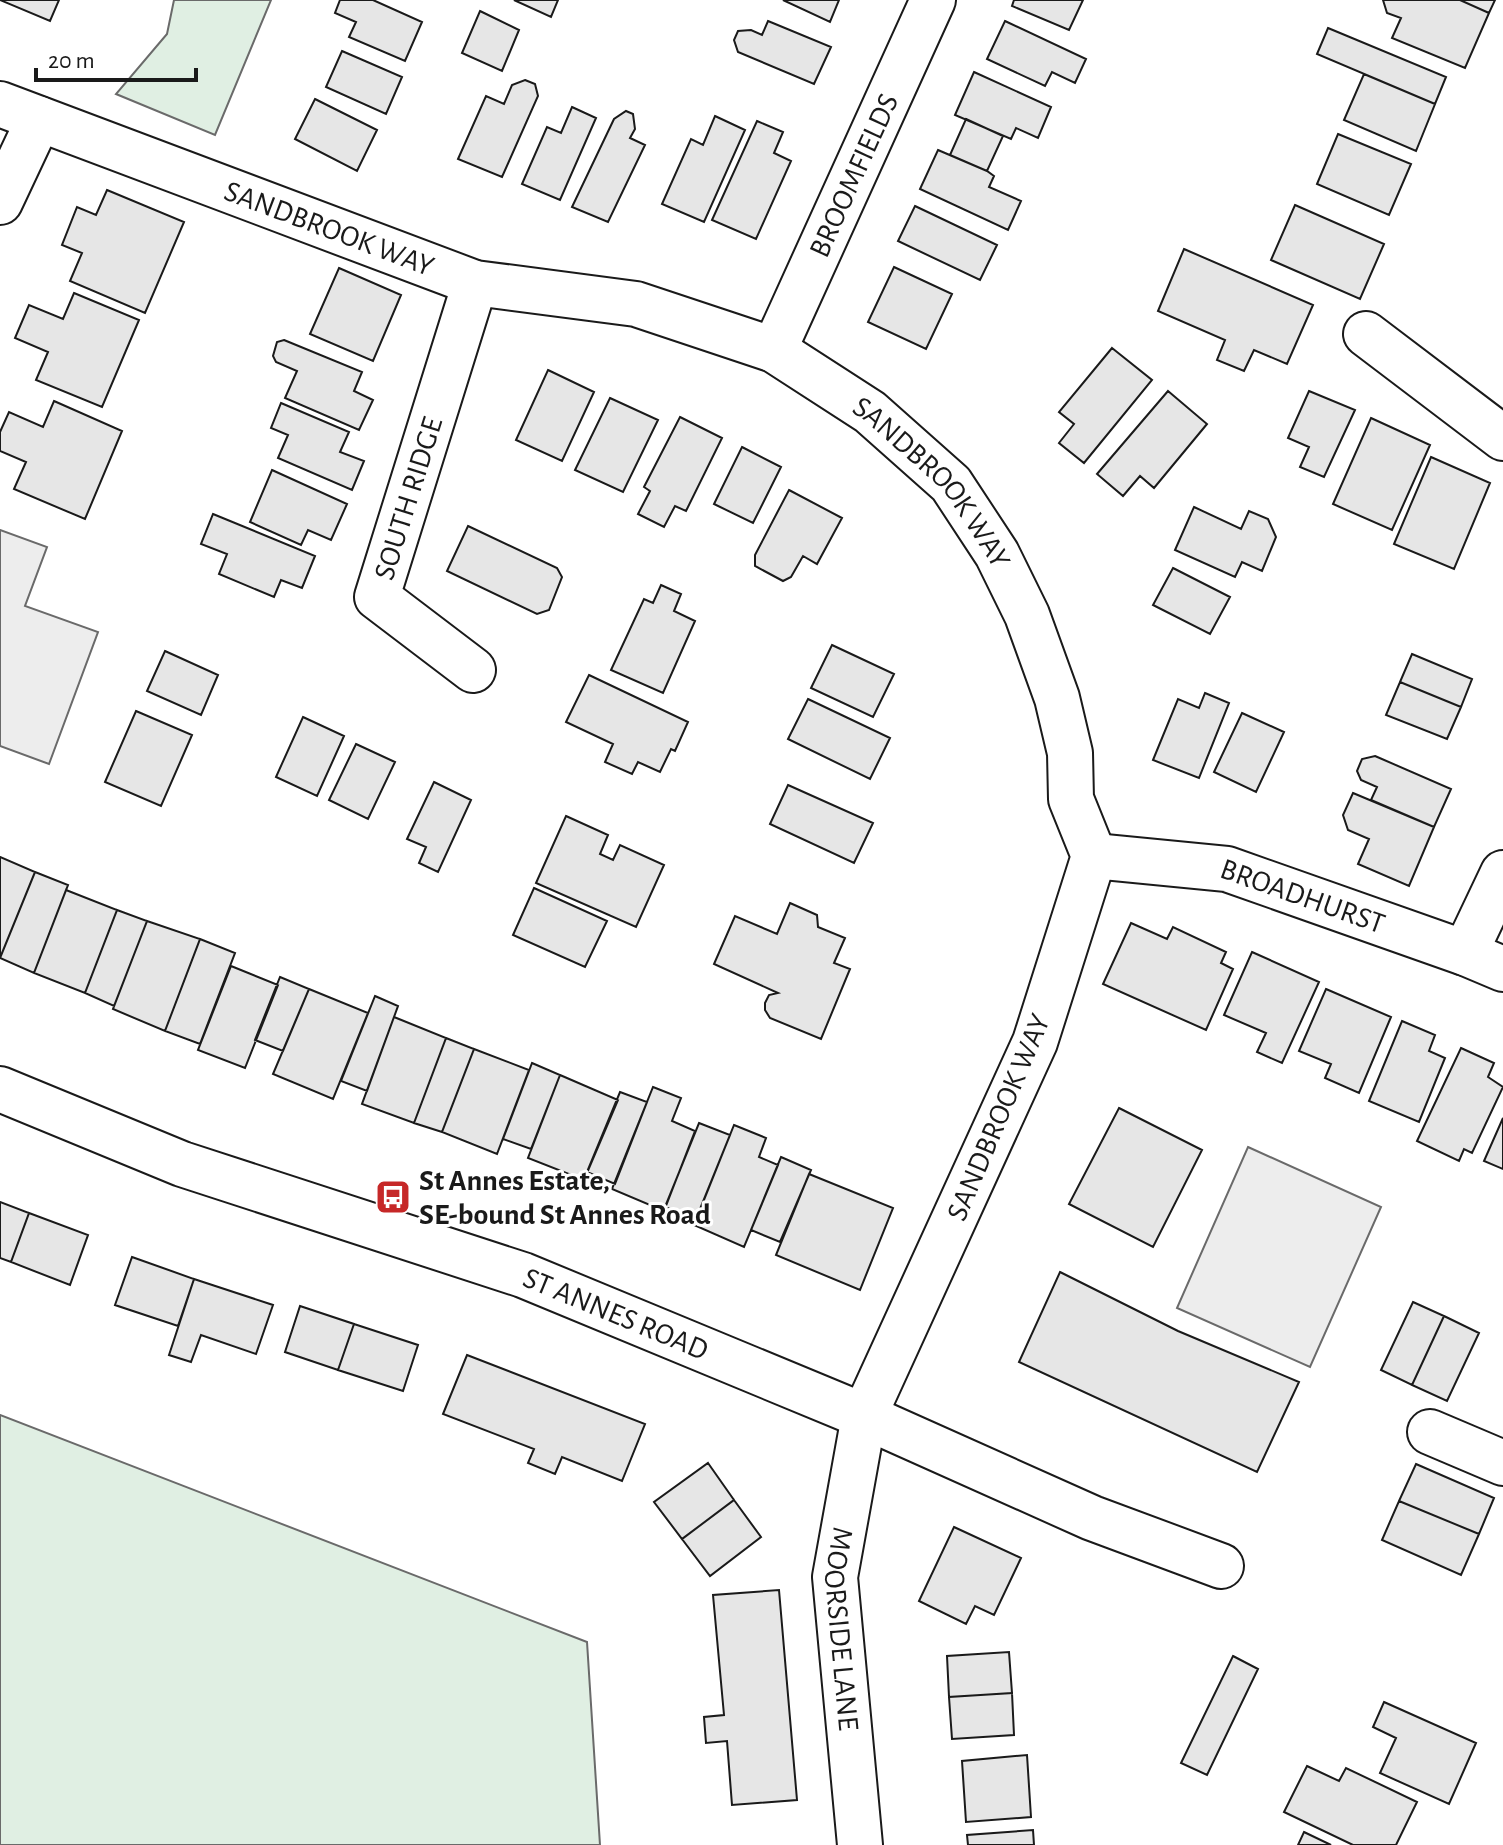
<svg xmlns="http://www.w3.org/2000/svg" width="1503" height="1845" viewBox="0 0 1503 1845" font-family="'Alegreya Sans',sans-serif">
  <style>
    .green { fill: #e0efe3; stroke: #6a6a6a; stroke-width: 2 }
    .parking { fill: #ededed; stroke: #6a6a6a; stroke-width: 2 }
    .building { fill: #e6e6e6; stroke: #1a1a1a; stroke-width: 2 }
    .lines { fill: none; stroke-linecap: round; stroke-linejoin: round }
    .minor-casing { stroke: #1a1a1a; stroke-width: 48 }
    .minor { stroke: #fff; stroke-width: 44 }
    .labels { text-anchor: middle; stroke-width: 6; stroke-linejoin: round; paint-order: stroke }
    .street-label { font-size: 30px; fill: #1a1a1a; stroke: #fff }
    .poi-label { font-size: 30px; font-weight: bold; fill: #1a1a1a; stroke: #fff; text-anchor: start }
  </style>
  <rect width="100%" height="100%" fill="#fff"/>
  <path class="green" d="M174,0h97l-56,135 -99,-41 51,-60z
    M0,1415l587,227 13,203h-600z"/>
  <path class="parking" d="M0,530l47,17 -22,59 73,26 -49,132 -49,-18z
    M1248,1147l133,60 -71,160 -133,-59z"/>
  <path class="building" d="M0,0h59l-9,21z
    M340,0h33l49,22 -17,39 -56,-24 7,-15 -21,-9z
    M514,0h44l-7,17z
    M783,0h56l-9,22z
    M1014,0h69l-14,30 -57,-24z
    M1383,0h77l29,13 -24,55 -73,-30 9,-20 -14,-5z
    M1460,0h35l-6,13z
    M480,11l39,19 -17,41 -40,-18z
    M768,21l63,26 -17,37 -76,-32 -4,-12 4,-9 13,-1 11,5z
    M1005,21l81,38 -11,24 -23,-11 -7,14 -58,-27z
    M1328,28l118,49 -11,27 -118,-50z
    M342,51l60,26 -16,37 -60,-27z
    M974,72l77,35 -13,31 -22,-10 -5,11 -56,-24z
    M1364,74l71,30 -19,47 -72,-31z
    M525,80l10,4 3,12 -36,81 -44,-18 28,-63 18,8 8,-19z
    M315,99l62,31 -20,41 -62,-32z
    M572,107l24,11 -36,82 -38,-16 25,-57 14,6z
    M626,111l7,3 2,15 -5,9 15,7 -37,77 -36,-15 42,-88z
    M715,116l30,14 -41,92 -42,-18 29,-65 12,6z
    M966,119l37,17 -16,35 -37,-16z
    M757,121l26,11 -9,21 17,8 -35,78 -44,-19z
    M1338,134l73,30 -22,51 -72,-31z
    M938,150l49,21 7,5 -5,11 32,14 -13,29 -88,-41z
    M107,190l77,32 -39,91 -75,-32 12,-28 -20,-8 15,-38 19,8z
    M1295,205l89,39 -24,55 -89,-39z
    M915,206l82,39 -17,35 -82,-39z
    M1184,249l129,56 -26,59 -33,-14 -10,21 -27,-11 8,-20 -67,-29z
    M894,267l58,27 -26,55 -58,-27z
    M339,268l62,27 -28,66 -63,-27z
    M74,293l65,27 -37,87 -66,-27 12,-28 -33,-14 14,-33 34,14z
    M284,340l78,32 -8,19 19,9 -14,30 -74,-32 12,-27 -21,-9 -3,-6 4,-14z
    M1112,348l40,32 -68,83 -25,-20 15,-19 -15,-12z
    M548,370l46,22 -32,69 -46,-21z
    M1168,391l39,33 -53,64 -14,-12 -17,20 -26,-22z
    M1309,391l46,19 -31,67 -24,-10 9,-20 -21,-9z
    M610,398l48,22 -35,72 -48,-22z
    M54,401l68,30 -37,88 -71,-30 12,-27 -26,-11v-19l9,-20 34,15z
    M281,403l68,29 -9,20 24,9 -12,29 -74,-32 10,-23 -17,-7z
    M680,417l42,21 -36,73 -11,-5 -11,21 -26,-13 12,-23 -6,-4z
    M1371,418l59,27 -38,85 -59,-26z
    M742,447l39,20 -28,56 -39,-19z
    M1431,457l59,26 -36,86 -60,-25z
    M272,470l75,34 -16,36 -23,-10 -7,15 -51,-23z
    M789,490l53,28 -25,46 -14,-8 -12,21 -8,4 -28,-15v-11z
    M1194,507l47,22 8,-18 19,8 8,18 -14,34 -20,-9 -7,15 -60,-27z
    M213,514l102,42 -13,32 -21,-8 -7,17 -55,-23 8,-20 -26,-10z
    M468,526l89,42 5,9 -13,33 -12,4 -90,-43z
    M1173,568l57,29 -20,37 -57,-29z
    M661,585l20,9 -7,17 21,10 -32,72 -52,-23 33,-71 9,4z
    M832,645l62,29 -21,43 -62,-29z
    M165,651l53,24 -17,40 -54,-24z
    M1412,654l60,25 -11,28 -61,-25z
    M589,675l99,47 -13,29 -4,-2 -11,23 -22,-10 -6,12 -27,-12 8,-18 -47,-22z
    M1400,682l61,25 -14,32 -61,-24z
    M1205,693l24,10 -30,75 -46,-18 25,-61 21,9z
    M808,699l82,39 -20,41 -82,-40z
    M136,711l56,24 -31,71 -56,-24z
    M1242,713l42,19 -28,60 -42,-20z
    M303,717l41,19 -27,60 -41,-19z
    M356,744l39,18 -27,57 -39,-19z
    M1375,756l76,33 -17,38 -63,-27 6,-13 -16,-7 -4,-9 5,-12z
    M434,782l37,18 -33,72 -19,-9 7,-16 -19,-8z
    M788,785l85,38 -19,40 -84,-39z
    M1353,793l81,34 -25,59 -51,-22 11,-25 -21,-9 -5,-15z
    M566,816l42,19 -8,19 13,6 7,-15 44,20 -28,62 -100,-44z
    M0,857l35,15 -35,86z
    M35,872l33,13 -34,88 -34,-15z
    M534,888l73,33 -22,46 -72,-32z
    M66,890l51,20 -32,83 -51,-20z
    M790,903l27,12 1,12 27,11 -11,25 16,6 -29,70 -51,-21 -5,-8v-7l4,-8 9,-2 -64,-29 21,-48 42,18z
    M117,910l30,11 -33,85 -29,-13z
    M147,921l53,18 -35,92 -52,-22z
    M1131,923l36,16 6,-12 53,25 -5,11 12,6 -27,61 -103,-46z
    M200,939l35,14 -35,91 -35,-13z
    M1252,952l67,30 -37,81 -25,-11 9,-19 -42,-18z
    M231,966l47,19 -33,83 -47,-18z
    M280,977l29,12 -26,62 -28,-11z
    M309,989l59,24 -35,86 -60,-25z
    M1326,989l65,28 -32,76 -34,-15 6,-14 -32,-13z
    M375,996l23,10 -31,85 -26,-10z
    M394,1017l52,21 -32,85 -52,-19z
    M1402,1021l33,14 -6,16 16,7 -26,64 -50,-21z
    M446,1038l28,11 -32,83 -28,-9z
    M1461,1048l33,15 -6,14 15,10 -31,66 -8,-4 -5,12 -42,-20z
    M474,1049l55,21 -32,84 -55,-22z
    M532,1063l28,12 -29,74 -28,-10z
    M560,1075l58,25 -34,80 -56,-22z
    M653,1087l28,11 -9,23 23,10 -31,80 -52,-22z
    M620,1092l27,10 -32,82 -28,-12z
    M1119,1108l83,42 -49,97 -84,-43z
    M1503,1118v51l-19,-8z
    M699,1123l31,12 -34,84 -31,-12z
    M734,1125l32,13 -7,19 19,8 -34,82 -50,-22z
    M781,1157l30,13 -31,72 -29,-12z
    M809,1174l84,34 -33,82 -84,-35z
    M0,1202l29,11 -18,49 -11,-4z
    M29,1213l59,22 -18,50 -59,-23z
    M132,1257l62,22 -16,47 -63,-21z
    M1060,1272l118,59 121,51 -42,90 -238,-110z
    M194,1279l79,26 -17,49 -55,-19 -10,27 -22,-7z
    M1413,1302l31,14 -32,69 -31,-15z
    M300,1306l54,18 -16,46 -53,-18z
    M1444,1316l35,17 -32,68 -35,-16z
    M354,1324l64,21 -15,46 -65,-21z
    M467,1355l178,69 -23,57 -60,-24 -7,17 -27,-11 6,-14 -91,-35z
    M708,1463l26,37 -52,39 -28,-37z
    M1416,1464l78,34 -15,36 -80,-33z
    M734,1500l27,37 -51,39 -28,-37z
    M1399,1501l80,33 -18,41 -79,-35z
    M954,1527l67,31 -27,57 -19,-9 -9,18 -47,-23z
    M779,1590l18,210 -65,5 -5,-64 -21,2 -2,-26 20,-2 -11,-120z
    M1009,1652l3,41 -63,4 -2,-41z
    M1233,1656l25,13 -51,106 -26,-12z
    M1012,1693l2,42 -62,4 -3,-42z
    M1384,1702l92,41 -27,61 -69,-31 16,-35 -23,-11z
    M1027,1755l4,62 -65,5 -4,-61z
    M1307,1766l32,15 7,-13 71,34 -21,43h-43l-69,-33z
    M1033,1830l1,15h-66l-1,-10z
    M1304,1832l27,13h-33z"/>
  <g class="lines">
    <defs>
      <g id="minor">
        <path id="s1" d="M0,104l475,179 161,21 138,46 96,62 81,72 46,70 30,61 30,83 13,55 1,46 23,57 -59,186 -171,374 -29,161 25,268"/>
        <path d="M0,202l39,-83"/>
        <path d="M1366,334l137,104"/>
        <path id="s2" d="M774,350l159,-350"/>
        <path id="s3" d="M473,670l-96,-73 98,-314"/>
        <path id="s4" d="M1094,856l133,13 238,84 38,16"/>
        <path d="M1465,953l38,-80"/>
        <path id="s5" d="M0,1089l182,75 341,111 341,141 228,102 129,48"/>
        <path d="M1430,1432l73,31"/>
      </g>
    </defs>
    <use href="#minor" class="minor-casing"/>
    <use href="#minor" class="minor"/>
  </g>
  <defs>
    <symbol id="bus-square" viewBox="-11 -11 22 22"><rect x="-9" y="-9" width="18" height="18" rx="4" fill="#c62828" stroke="#fff"/><path d="M-5-6H5V4H4V6H2V4H-2V6H-4V4H-5ZM-3.5-4V0h7V-4ZM-3.5 1.2v1.5H-2V1.2ZM2 1.2v1.5H3.5V1.2Z" fill="#fff"/></symbol>
  </defs>
  <g fill-rule="evenodd">
    <use href="#bus-square" x="373" y="1177" width="40" height="40"/>
  </g>
  <g class="labels">
    <g class="street-label">
      <text dy="10" stroke="none"><textPath href="#s2" startOffset="192">BROOMFIELDS</textPath></text>
      <text dy="10" stroke="none"><textPath href="#s1" startOffset="352">SANDBROOK WAY</textPath></text>
      <text dy="10" stroke="none"><textPath href="#s1" startOffset="1024">SANDBROOK WAY</textPath></text>
      <text dy="10" stroke="none"><textPath href="#s3" startOffset="224">SOUTH RIDGE</textPath></text>
      <text dy="10" stroke="none"><textPath href="#s4" startOffset="214">BROADHURST</textPath></text>
      <text transform="translate(998 1117) rotate(-67)" y="10">SANDBROOK WAY</text>
      <text dy="10" stroke="none"><textPath href="#s5" startOffset="656">ST ANNES ROAD</textPath></text>
      <text dy="10" stroke="none"><textPath href="#s1" startOffset="2264">MOORSIDE LANE</textPath></text>
    </g>
    <g class="poi-label">
      <text x="419" y="1190">St Annes Estate,<tspan x="419" dy="34">SE-bound St Annes Road</tspan></text>
    </g>
  </g>
  <path d="M36 68v12h160v-12" fill="none" stroke="#1a1a1a" stroke-width="4"/>
  <text x="48" y="68" font-size="24" fill="#1a1a1a" stroke="#ffffff" stroke-width="6" paint-order="stroke">20 m</text>
</svg>
